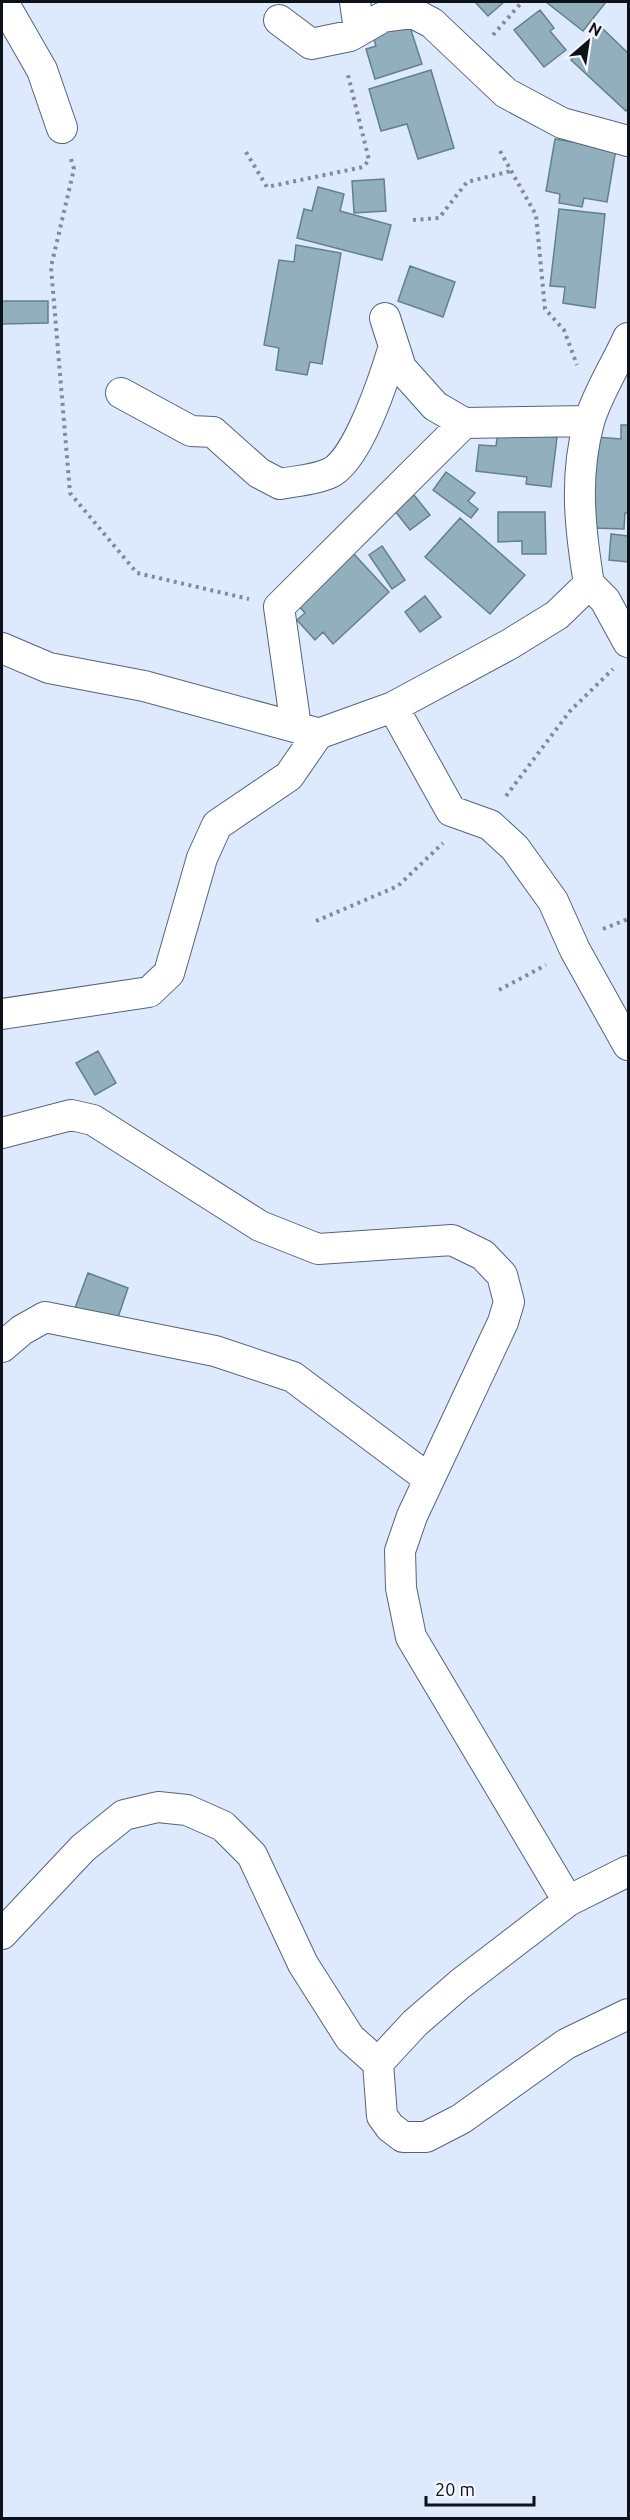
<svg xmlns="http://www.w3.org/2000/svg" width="630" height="2520" viewBox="0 0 630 2520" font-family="Ubuntu,sans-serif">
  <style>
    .building { fill: #91afbd; stroke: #62808d; stroke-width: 1.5 }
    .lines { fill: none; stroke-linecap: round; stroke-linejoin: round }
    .street-casing { stroke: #566479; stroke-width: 32 }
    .path { stroke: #808a99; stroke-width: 4; stroke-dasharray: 3 4.5; stroke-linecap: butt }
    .street { stroke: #fff; stroke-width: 30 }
  </style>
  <rect width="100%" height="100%" fill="#ddeafe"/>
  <path class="building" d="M475,2h29l-16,14z
    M546,2h60l-23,29z
    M540,10l14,18 -4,3 16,19 -22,17 -30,-37z
    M409,24l13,40 -47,15 -9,-30 10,-3 -3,-10z
    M602,28l26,25v55l-2,3 -55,-51z
    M431,70l23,78 -36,11 -11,-35 -26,7 -12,-42z
    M555,139l61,10 -9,53 -23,-4 -2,9 -23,-4 1,-9 -14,-3z
    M384,179l2,32 -32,2 -2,-32z
    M318,187l26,7 -4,17 51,14 -9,35 -85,-22 7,-29 8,2z
    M559,209l46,5 -10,94 -32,-5 2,-16 -15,-1z
    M296,245l45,8 -19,111 -12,-2 -3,13 -31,-5 3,-22 -15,-3 15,-85 15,2z
    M410,266l45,16 -12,35 -45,-16z
    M2,301h46v22l-46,1z
    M621,425h7v88h-3l-1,16 -31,-1 3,-91 25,2z
    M498,430l59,7 -6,50 -25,-3 1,-7 -51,-6 3,-26 17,1z
    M446,472l29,21 -7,8 10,8 -7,9 -38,-28z
    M414,495l16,20 -20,15 -16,-20z
    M498,512h47l1,42h-24v-13l-24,1z
    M460,518l65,57 -35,39 -65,-57z
    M611,534l17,2v26l-19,-2z
    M382,546l23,34 -13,9 -23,-34z
    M353,553l36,39 -56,52 -10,-12 -8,8 -18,-20 8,-7 -8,-9z
    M425,596l16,21 -21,15 -15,-20z
    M98,1051l18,32 -21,12 -19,-32z
    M88,1273l40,15 -12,35 -41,-15z"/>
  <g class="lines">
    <defs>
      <path id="street" d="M3,2l39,68 20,58
        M355,2l4,28
        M279,20l32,24 39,-8 33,-19 30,-4 19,10 74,70 56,30 66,18
        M385,318l16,50 34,38 29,17 125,-2
        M121,393l70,38 22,1 46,41 21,11c15,-3 35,-4 50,-11 28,-13 55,-97 64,-127
        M589,584l16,16 23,42
        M2,648l47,20 95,18 169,46
        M393,707l58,104 39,14 25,23 38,53 22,49 53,95
        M296,727l-17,-120 185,-184
        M2,1014l147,-22 20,-19 33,-115 15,-33 72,-49 29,-42 75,-27 117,-63 47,-29 32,-31c-9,-55 -15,-107 0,-162 8,-28 27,-57 39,-84
        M2,1133l69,-18 22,5 167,106 58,23 134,-9 31,15 19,20 7,27 -6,20 -91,194 -12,35 1,37 10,49 157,264
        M2,1347l20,-17 23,-13 170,34 78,26 136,102
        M2,1934l81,-86 41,-33 34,-8 29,3 36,16 29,29 51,109 47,74 28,25 4,53 8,11 13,10h23l35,-18 105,-75 62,-30
        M378,2063l37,-40 45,-39 108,-83 60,-30"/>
    </defs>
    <use href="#street" class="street-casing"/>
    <path class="path" d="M493,35l29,-33
      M500,151l36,64 9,94 19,21 13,35
      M246,152l21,35 96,-20 6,-7 -22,-89
      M71,159l3,10 -23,98 19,226 67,80 112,26
      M413,220l26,-2 28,-36 44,-11
      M506,796l64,-85 43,-42
      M316,921l82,-35 45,-43
      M603,929l25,-10
      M499,990l47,-25"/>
    <use href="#street" class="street"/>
  </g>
  <rect width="630" height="2520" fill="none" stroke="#0c111a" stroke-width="6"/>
  <g transform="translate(588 42) rotate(29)" stroke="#f3f6fb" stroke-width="4.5" paint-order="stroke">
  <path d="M0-4.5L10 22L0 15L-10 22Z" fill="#0c111a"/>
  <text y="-9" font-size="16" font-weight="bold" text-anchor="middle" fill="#0c111a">N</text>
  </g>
  <path d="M426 2496v9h108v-9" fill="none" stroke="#0c111a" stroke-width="3"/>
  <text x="435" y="2496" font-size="18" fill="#0c111a" stroke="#f3f6fb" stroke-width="4.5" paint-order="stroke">20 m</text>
</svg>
